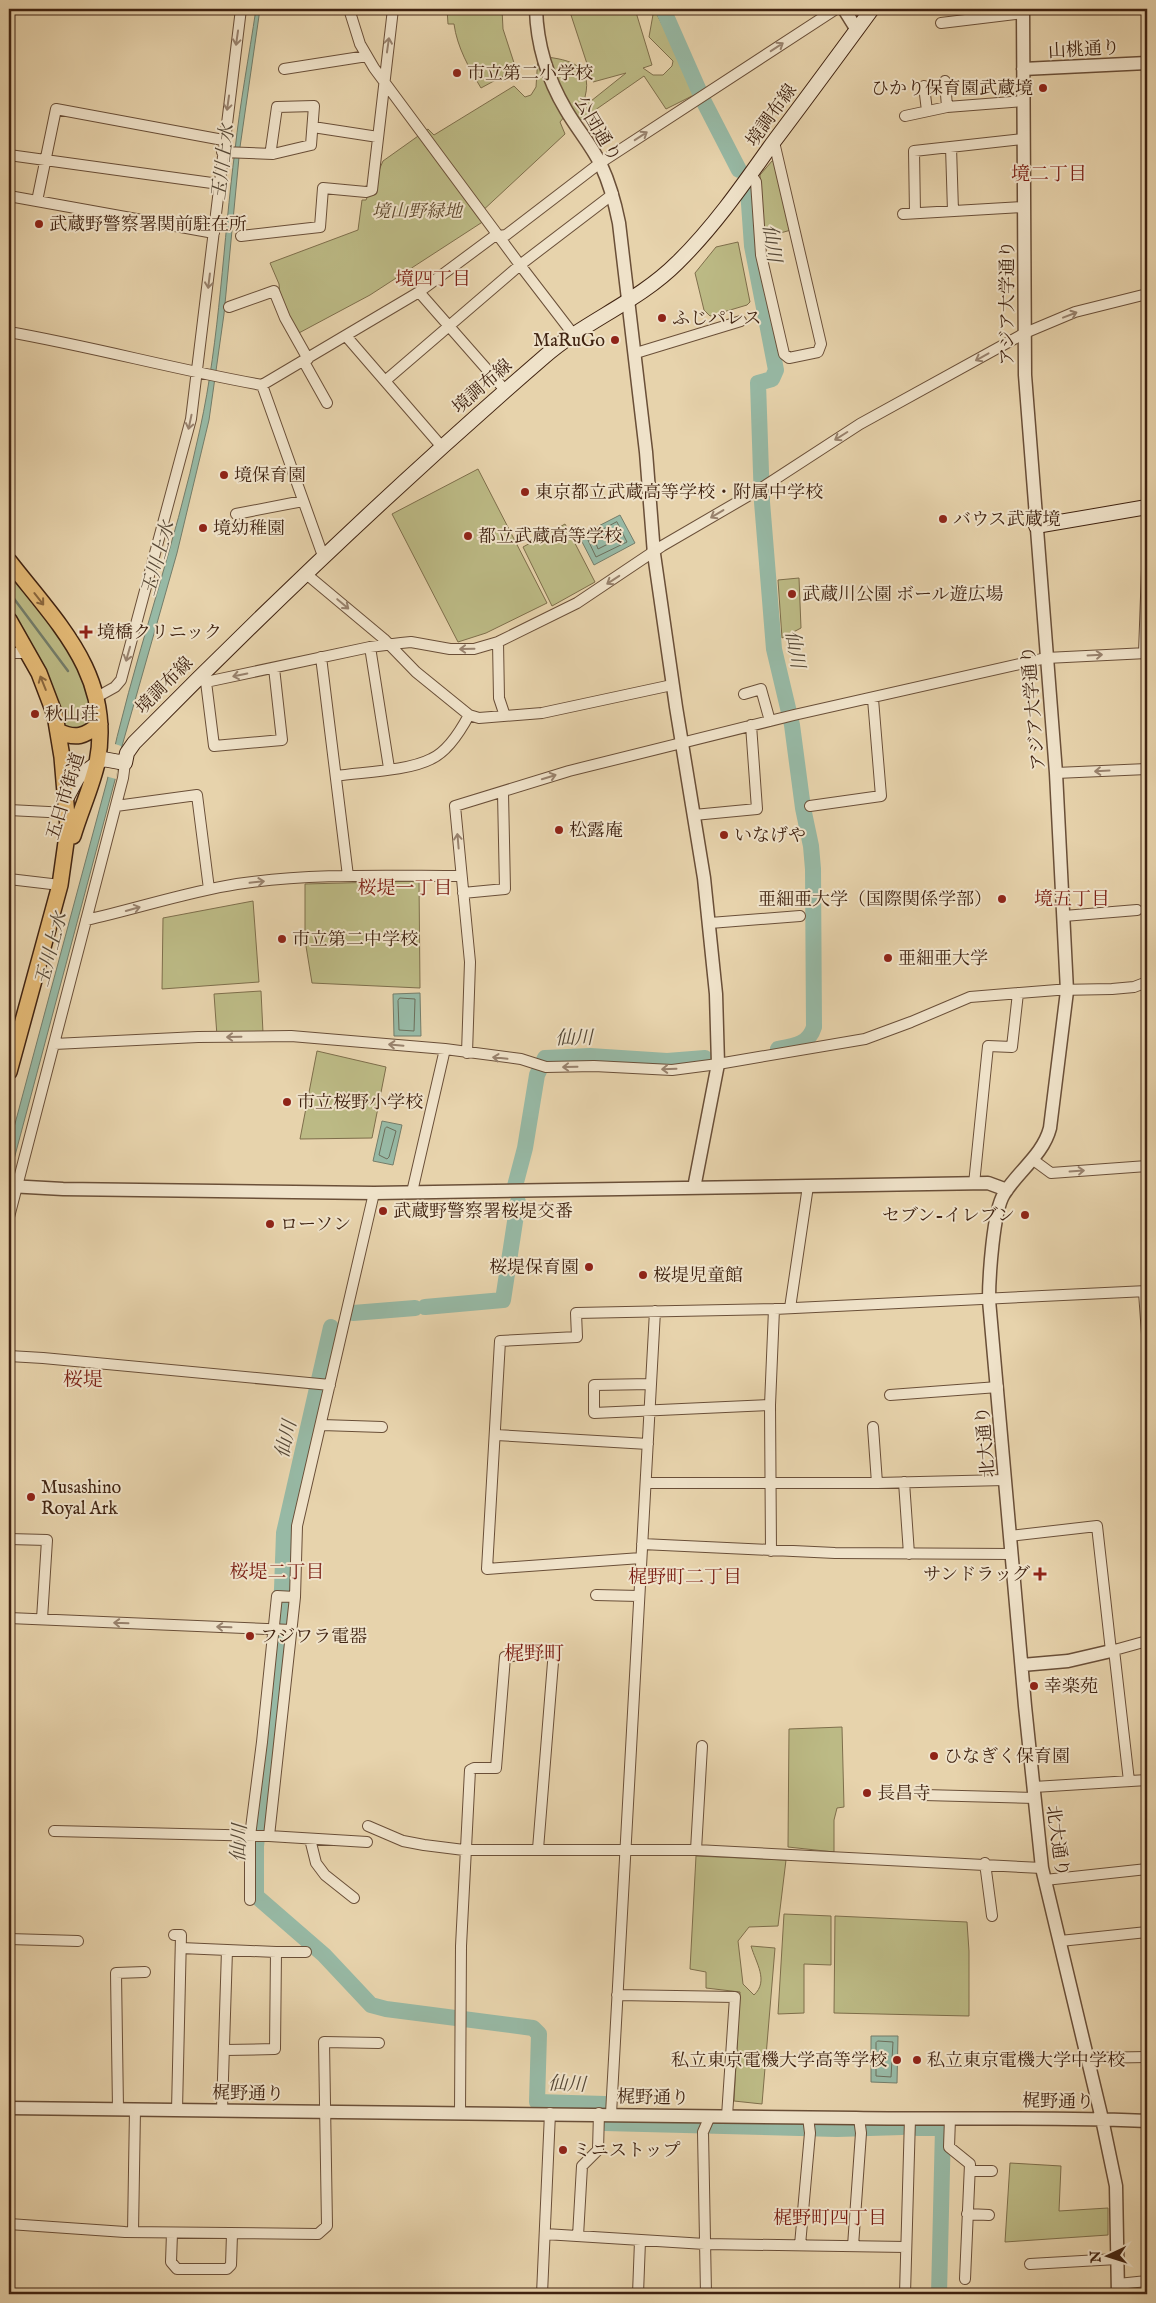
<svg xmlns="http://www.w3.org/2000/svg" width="1156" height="2303" viewBox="0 0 1156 2303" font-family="'IM FELL English','Noto Serif JP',serif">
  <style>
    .green { fill: #bcba85; stroke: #7e6e4b }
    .water { fill: #97b9a5; stroke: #747d6a }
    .pier { fill: #e7d3ac }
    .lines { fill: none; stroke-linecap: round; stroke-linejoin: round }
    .shore { stroke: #6c6e5b; stroke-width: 1 }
    .stream { stroke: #747d6a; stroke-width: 2.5 }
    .river { stroke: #97b9a5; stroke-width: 16 }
    .minor-casing { stroke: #6a4f38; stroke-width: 12 }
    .tertiary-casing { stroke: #6a4f38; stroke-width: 15 }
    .secondary-casing { stroke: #402311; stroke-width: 16 }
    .primary-casing { stroke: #402311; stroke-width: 18 }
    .minor { stroke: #efe2c9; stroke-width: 10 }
    .tertiary { stroke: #efe2c9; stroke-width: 12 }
    .secondary { stroke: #efe2c9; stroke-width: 14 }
    .primary { stroke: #e4ba76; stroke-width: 15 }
    .oneway { stroke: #98826d }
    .oneway2 { stroke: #8a673e }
    .poi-dot { fill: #8f2418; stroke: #efe2c9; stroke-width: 2 }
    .labels { text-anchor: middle; stroke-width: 4; stroke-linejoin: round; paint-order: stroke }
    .street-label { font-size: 18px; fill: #402311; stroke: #efe2c9 }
    .poi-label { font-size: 18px; fill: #402311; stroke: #efe2c9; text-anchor: start }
    .park-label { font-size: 18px; font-style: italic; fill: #5f492e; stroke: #efe2c9 }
    .water-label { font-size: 19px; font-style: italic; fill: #564836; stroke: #efe2c9 }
    .neighbourhood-label { font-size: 19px; fill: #7a1f14; stroke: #efe2c9 }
    .quarter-label { font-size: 20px; fill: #7a1f14; stroke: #efe2c9 }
  </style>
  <rect width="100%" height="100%" fill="#e7d3ac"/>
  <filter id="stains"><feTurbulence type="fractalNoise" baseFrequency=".004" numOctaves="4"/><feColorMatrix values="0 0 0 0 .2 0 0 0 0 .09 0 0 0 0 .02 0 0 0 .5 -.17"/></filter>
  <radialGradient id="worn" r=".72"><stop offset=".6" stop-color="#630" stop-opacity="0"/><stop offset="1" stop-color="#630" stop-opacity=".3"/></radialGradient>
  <path class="green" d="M447,9h55l1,20 13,40 -35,19c-12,-20 -24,-41 -27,-64h-6z
    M569,9h66l17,56 -9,3 10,7h10l9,-9 1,-5 -24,-24 5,-28 44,84 -32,16 -22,-33 -66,46 -13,-6 -5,6 5,12 -86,80 5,7 -114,74 -73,39 -17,-39 -1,-11 -9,-21 88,-33 4,-30h4l17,-39 45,-32 6,6 80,-49 11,11 6,-2 5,-8 2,-31c27,3 56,6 47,41l3,4h3l35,-28 -33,9z
    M772,161h2l17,69 -25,7 -4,-16 -2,-46z
    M738,242l12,60 -3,3 -37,11 -6,-6 -9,-37 21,-26z
    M478,469l69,134 -61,30 -28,9 -66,-128z
    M565,524l30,58 -43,24 -29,-59z
    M9,574l61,76 28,69 -12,9 -23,1 -44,-106 -10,-13z
    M799,578l2,50 -19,10 -4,-58z
    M419,881l1,107 -108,-5 -7,-43v-56z
    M253,901l6,81 -97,7 1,-71z
    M261,991l2,42 -46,3 -3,-42z
    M317,1051l69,16 -14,71 -72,1z
    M842,1727l2,80 -7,1 -3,12v32l-46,-5 1,-118z
    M696,1856l90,4 -8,66 -29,1 -11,14 5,43 11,11c15,-14 2,-32 -3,-49l24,2 -13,156 -28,-3 6,-109 -34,-4v-16l-16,-3z
    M784,1914l47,2v49l-27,-1v49l-26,1z
    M835,1916l132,6 2,29v65l-135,-3z
    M1010,2163l51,3 -2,45 49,-3v27l-103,7z"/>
  <path class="water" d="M256,9h4l-20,138 -16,167 -15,106 -32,133 -55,193 -7,34 -106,398v-32l98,-365c25,-119 68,-233 93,-352 20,-92 23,-186 35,-279 5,-47 14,-94 21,-141z
    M620,515l15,28 -41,22 -15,-29z
    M420,993l1,43h-27l-1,-42z
    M382,1121l20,4 -9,40 -20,-4z
    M871,2036h27l-1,47 -26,-1z"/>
  <path class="pier" d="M112,743l9,3 -5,33 -11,-3z"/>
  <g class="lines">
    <path class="shore" d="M617,522l10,20 -31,15 -9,-19z
      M614,531l4,8 -20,10 -3,-8z
      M400,998l15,1 -1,32 -15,-1 -1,-29z
      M387,1127l9,4 -7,26 -2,2 -8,-4 6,-26z
      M878,2041l15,1 -2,35 -15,-1v-33z"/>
    <path class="stream" d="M9,592l59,79"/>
    <path class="river" d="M663,9l37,84
      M704,102l35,68
      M748,190l4,56 24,124 -4,9 -14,4 4,119 12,147 18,76 11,83 8,38 2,23 1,158c-5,17 -19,19 -36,22
      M515,1186l10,-38 12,-73 8,-17 45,-2 77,5 38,-3
      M425,1307l78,-7 15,-98
      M353,1313l62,-5
      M331,1327l-47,206 -2,56 -9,113 -17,144v50l68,59 47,50 15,4 147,19 6,6 -2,68 68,2v6
      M604,2123l233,6 65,-2
      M917,2128h26l-4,166"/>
    <defs>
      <path id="minor" d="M349,9l11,35 14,24 146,197 93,-71
        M941,23l82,-10
        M284,69l83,-13
        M945,81l2,26
        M924,86l3,25
        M905,116l42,-9 76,-6
        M313,127l65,10
        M951,147l2,64
        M222,152l51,2 38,-9 3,-39 -37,1 -6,42 2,5
        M9,155l210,29
        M751,174l5,8 5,73 23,99 5,4 29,-6 3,-8 -47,-202
        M9,196l205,37
        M37,201l19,-92 167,31
        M915,213l-1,-62 109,-12
        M903,214l121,-7
        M241,236l79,-9 3,-39 43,4 6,-2 21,-181
        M419,292l86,98
        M229,307l45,-16 11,27 23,41
        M9,332c85,15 168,38 253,53l157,-93 74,-55 13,-2 94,-72 236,-154
        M346,336l96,111
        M636,353l105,-32
        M304,362l23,41
        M385,381l135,-116 53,69
        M262,385l61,171
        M236,514l67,-13
        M305,573l79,66 32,33 53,43 10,3 63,-5 130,-28
        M498,642l1,56 6,18
        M370,647l19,121
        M9,653h20
        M1144,653l3,-84
        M321,657l27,219
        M197,679l9,3 164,-35 31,-4 10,-1 39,7h24l24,-7 79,-39 85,-57 98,-57 100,-65 165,-91 50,-21 72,-18
        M206,682l8,64 68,-6 -8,-72
        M744,694l17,-5 9,32
        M97,697l18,-10 6,-7 70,-261 50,-410
        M1056,773l91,-4
        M336,776c26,-4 72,-5 95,-17 16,-7 30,-29 38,-44
        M116,806l81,-11 12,94
        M810,806l71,-10 -8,-97
        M9,810l59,3
        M694,815l63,-6 -6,-84
        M9,879l51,6
        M463,893l42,-4 -2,-96
        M1064,916l73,-6
        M86,920c50,-11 100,-28 151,-36 74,-11 149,-8 224,-8
        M710,923l90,-7
        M54,1044l144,-7 93,-1 154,13 76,10 25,8 48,-1 78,4 46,-6 147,-25 46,-17 59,-25 87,-7 55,-1 22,-2 13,-5
        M467,1053l3,-91 -15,-156 114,-35 225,-56 252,-57 101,-5
        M1032,1159l19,14 96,-7
        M974,1184l14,-138 24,1 6,-54
        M412,1192l33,-143
        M9,1217l114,-439 2,-15
        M1144,1292l3,42
        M790,1308l18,-122
        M9,1356l34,2 287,27
        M651,1384l-57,1v28l176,-8
        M890,1395l108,-8
        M322,1425l60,2
        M873,1427l4,56
        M496,1435l152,9
        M904,1482l5,72
        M646,1483h231l128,-3
        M1010,1536l87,-10 14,125 36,-10
        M9,1539l38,1 -5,79
        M642,1544l193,9 177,1
        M771,1551l-1,-146 4,-96
        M641,1558l-154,11 13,-228 77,-4 -1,-24 198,-4 373,-18
        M596,1595l43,1
        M9,1618l283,12
        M1114,1650l15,131
        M1034,1787l113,-7
        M924,1795l111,3
        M368,1826l35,15 21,4 40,5h232l346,18
        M54,1831l215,5 98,6
        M269,1836l26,-239 2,-71 77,-333
        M310,1839l6,24 9,12 29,23
        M696,1850l6,-104
        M985,1863l7,53
        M1045,1880l102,-11
        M250,1900v-64l12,-94 15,-146 18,1
        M174,1935h7l-4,175
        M9,1939l69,2
        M1060,1941l87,-9
        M181,1948l95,4 -1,97 -50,1
        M276,1952h30
        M617,1995l118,2 -8,119
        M1088,2058l59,-1
        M118,2109l-2,-136 29,-1
        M222,2110l5,-160
        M460,2112l1,-166 9,-176 4,-2h22l9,-111 49,-7 -16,199
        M611,2114l44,-803
        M950,2118l-1,29 21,17 -5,115
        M970,2171h22
        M967,2214l22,1
        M9,2224l116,8 193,2 9,-8 -3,-184 55,1
        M133,2232l2,-123
        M172,2233l-1,29 6,7h50l4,-4 1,-31
        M545,2234l160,10 201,3
        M578,2236l4,-70 16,-16 1,-37
        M800,2245l10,-112 -2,-16
        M853,2246l8,-113 -2,-15
        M1030,2264l87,-5
        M1118,2284l29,-3
        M542,2294l8,-181
        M638,2294l2,-53
        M706,2294l-3,-162 7,-16
        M905,2294l5,-176"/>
      <path id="tertiary" d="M536,9c1,37 11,69 30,101 11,19 26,36 35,55 9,19 14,38 18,58l27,229 8,102 22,153 28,171 12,116 2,70 -24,124
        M844,9l13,21
        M1023,9l2,366 31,398 11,218 -17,137c-7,27 -32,43 -46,66 -11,17 -15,84 -15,106l36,406 17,162 60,251 14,67 2,108
        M1023,69l124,-6
        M9,1186l54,3 311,4 614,-10 19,7
        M1022,1665l46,-4 43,-10
        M9,2108c282,4 564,6 847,10 97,2 194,-2 291,3"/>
      <path id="secondary" d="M1036,526l111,-19
        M66,799l12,-22 25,-18 22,4 2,-10 7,-10c132,-134 268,-263 410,-386 41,-36 94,-55 133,-94 36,-35 66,-78 95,-119 34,-45 67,-90 100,-135"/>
      <path id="primary" d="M9,561c49,63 105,115 88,202 -5,23 -17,49 -24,73
        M9,620l30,53 16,42 7,42 6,71 -8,57 -51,187
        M58,731c18,9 27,5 42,-7"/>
    </defs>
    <use href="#minor" class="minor-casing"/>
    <use href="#tertiary" class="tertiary-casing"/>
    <use href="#secondary" class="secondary-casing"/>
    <use href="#primary" class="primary-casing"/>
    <use href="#minor" class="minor"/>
    <use href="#tertiary" class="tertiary"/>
    <use href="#secondary" class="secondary"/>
    <use href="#primary" class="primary"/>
  </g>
  <defs><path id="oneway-shaft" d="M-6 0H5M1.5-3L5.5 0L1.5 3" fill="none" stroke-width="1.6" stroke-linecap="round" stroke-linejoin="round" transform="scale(1.25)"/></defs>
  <g class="oneway">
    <use href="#oneway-shaft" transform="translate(237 38) rotate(98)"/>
    <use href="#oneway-shaft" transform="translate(388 45) rotate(-82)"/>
    <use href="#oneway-shaft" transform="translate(777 47) rotate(-33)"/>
    <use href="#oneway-shaft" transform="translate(228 103) rotate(98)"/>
    <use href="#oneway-shaft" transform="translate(641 136) rotate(-33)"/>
    <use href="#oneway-shaft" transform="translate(209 281) rotate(97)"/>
    <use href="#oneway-shaft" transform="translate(1070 315) rotate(-21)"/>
    <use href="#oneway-shaft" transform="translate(982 357) rotate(151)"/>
    <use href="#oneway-shaft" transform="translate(190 422) rotate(102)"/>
    <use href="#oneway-shaft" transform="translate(841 436) rotate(148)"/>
    <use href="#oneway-shaft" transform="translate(717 514) rotate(149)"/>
    <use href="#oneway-shaft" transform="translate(613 580) rotate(147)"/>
    <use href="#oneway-shaft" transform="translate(343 604) rotate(40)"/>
    <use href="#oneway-shaft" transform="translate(467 649) rotate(179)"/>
    <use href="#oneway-shaft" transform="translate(128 654) rotate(106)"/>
    <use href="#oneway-shaft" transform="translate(1095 655) rotate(-3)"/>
    <use href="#oneway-shaft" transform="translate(240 675) rotate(168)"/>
    <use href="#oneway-shaft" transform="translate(1102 771) rotate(177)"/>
    <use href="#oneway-shaft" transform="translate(549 777) rotate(-17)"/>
    <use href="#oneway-shaft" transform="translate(458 841) rotate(-95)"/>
    <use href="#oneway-shaft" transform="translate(257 882) rotate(-6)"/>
    <use href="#oneway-shaft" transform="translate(133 909) rotate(-16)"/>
    <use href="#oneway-shaft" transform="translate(234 1037) rotate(179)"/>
    <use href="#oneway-shaft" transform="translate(396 1045) rotate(-175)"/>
    <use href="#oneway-shaft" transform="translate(500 1058) rotate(-174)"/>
    <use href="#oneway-shaft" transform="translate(570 1067) rotate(179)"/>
    <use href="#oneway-shaft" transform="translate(669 1069) rotate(178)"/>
    <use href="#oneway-shaft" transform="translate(1077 1171) rotate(-4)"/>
    <use href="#oneway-shaft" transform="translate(121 1623) rotate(-178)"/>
    <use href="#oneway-shaft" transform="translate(224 1627) rotate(-178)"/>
  </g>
  <g class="oneway2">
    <use href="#oneway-shaft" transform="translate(39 599) rotate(52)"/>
    <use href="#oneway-shaft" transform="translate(43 683) rotate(-112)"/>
  </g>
  <g class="poi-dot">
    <circle cx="457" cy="73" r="5"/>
    <circle cx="1043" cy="88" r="5"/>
    <circle cx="39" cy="224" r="5"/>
    <circle cx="662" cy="318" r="5"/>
    <circle cx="615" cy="340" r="5"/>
    <circle cx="224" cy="475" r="5"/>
    <circle cx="525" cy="492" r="5"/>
    <circle cx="943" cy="519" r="5"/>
    <circle cx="203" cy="528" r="5"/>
    <circle cx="468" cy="536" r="5"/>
    <circle cx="792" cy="594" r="5"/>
    <path d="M83.5 624.5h5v5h5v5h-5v5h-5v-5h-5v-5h5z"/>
    <circle cx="35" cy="714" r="5"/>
    <circle cx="559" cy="830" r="5"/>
    <circle cx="724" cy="835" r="5"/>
    <circle cx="1002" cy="899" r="5"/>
    <circle cx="282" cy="939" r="5"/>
    <circle cx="888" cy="958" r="5"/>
    <circle cx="287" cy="1102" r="5"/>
    <circle cx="383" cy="1211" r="5"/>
    <circle cx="1025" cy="1215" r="5"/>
    <circle cx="270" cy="1224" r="5"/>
    <circle cx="589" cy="1267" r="5"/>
    <circle cx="643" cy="1275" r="5"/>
    <circle cx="31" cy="1497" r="5"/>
    <path d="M1037.5 1566.5h5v5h5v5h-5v5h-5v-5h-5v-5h5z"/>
    <circle cx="250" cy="1636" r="5"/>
    <circle cx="1034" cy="1686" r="5"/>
    <circle cx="934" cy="1756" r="5"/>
    <circle cx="867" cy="1793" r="5"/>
    <circle cx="897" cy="2060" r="5"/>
    <circle cx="917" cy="2060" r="5"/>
    <circle cx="563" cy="2150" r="5"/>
  </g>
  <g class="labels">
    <g class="street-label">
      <text transform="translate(1084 49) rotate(-3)" y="6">山桃通り</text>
      <text transform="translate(771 115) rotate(-54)" y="6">境調布線</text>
      <text transform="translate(598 129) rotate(59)" y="6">公団通り</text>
      <text transform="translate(1007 303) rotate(-90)" y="6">アジア大学通り</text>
      <text transform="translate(482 386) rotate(-41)" y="6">境調布線</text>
      <text transform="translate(164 685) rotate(-45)" y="6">境調布線</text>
      <text transform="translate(1033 708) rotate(-95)" y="6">アジア大学通り</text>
      <text transform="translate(65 796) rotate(-73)" y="6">五日市街道</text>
      <text transform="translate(985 1442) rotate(-95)" y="6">北大通り</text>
      <text transform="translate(1058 1841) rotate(82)" y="6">北大通り</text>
      <text transform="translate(248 2093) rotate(1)" y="6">梶野通り</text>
      <text transform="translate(653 2097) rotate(1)" y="6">梶野通り</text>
      <text transform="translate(1058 2101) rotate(1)" y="6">梶野通り</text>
    </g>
    <g class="poi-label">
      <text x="467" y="79">市立第二小学校</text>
      <text x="1033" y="94" text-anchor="end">ひかり保育園武蔵境</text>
      <text x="49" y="230">武蔵野警察署関前駐在所</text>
      <text x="672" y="324">ふじパレス</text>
      <text x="605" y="346" text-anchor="end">MaRuGo</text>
      <text x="234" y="481">境保育園</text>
      <text x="535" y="498">東京都立武蔵高等学校・附属中学校</text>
      <text x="953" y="525">バウス武蔵境</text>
      <text x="213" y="534">境幼稚園</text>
      <text x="478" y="542">都立武蔵高等学校</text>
      <text x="802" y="600">武蔵川公園 ボール遊広場</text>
      <text x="97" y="638">境橋クリニック</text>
      <text x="45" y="720">秋山荘</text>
      <text x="569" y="836">松露庵</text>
      <text x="734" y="841">いなげや</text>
      <text x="992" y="905" text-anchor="end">亜細亜大学（国際関係学部）</text>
      <text x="292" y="945">市立第二中学校</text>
      <text x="898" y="964">亜細亜大学</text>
      <text x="297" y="1108">市立桜野小学校</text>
      <text x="393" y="1217">武蔵野警察署桜堤交番</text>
      <text x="1015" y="1221" text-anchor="end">セブン-イレブン</text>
      <text x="280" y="1230">ローソン</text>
      <text x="579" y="1273" text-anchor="end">桜堤保育園</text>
      <text x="653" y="1281">桜堤児童館</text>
      <text x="41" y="1493">Musashino<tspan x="41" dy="21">Royal Ark</tspan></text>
      <text x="1030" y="1580" text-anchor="end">サンドラッグ</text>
      <text x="260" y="1642">フジワラ電器</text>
      <text x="1044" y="1692">幸楽苑</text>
      <text x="944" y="1762">ひなぎく保育園</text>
      <text x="877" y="1799">長昌寺</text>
      <text x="887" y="2066" text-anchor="end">私立東京電機大学高等学校</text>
      <text x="927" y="2066">私立東京電機大学中学校</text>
      <text x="573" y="2156">ミニストップ</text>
    </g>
    <g class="park-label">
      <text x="417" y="217">境山野緑地</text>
    </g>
    <g class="water-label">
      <text transform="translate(222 162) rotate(-83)" y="7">玉川上水</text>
      <text transform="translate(773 243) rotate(82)" y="7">仙川</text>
      <text transform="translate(157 558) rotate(-74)" y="7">玉川上水</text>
      <text transform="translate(796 649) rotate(80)" y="7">仙川</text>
      <text transform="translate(50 949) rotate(-75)" y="7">玉川上水</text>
      <text transform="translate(574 1037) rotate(-1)" y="7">仙川</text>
      <text transform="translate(285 1439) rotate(-77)" y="7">仙川</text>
      <text transform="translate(238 1843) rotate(-87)" y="7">仙川</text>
      <text transform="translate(567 2083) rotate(2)" y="7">仙川</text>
    </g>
    <g class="neighbourhood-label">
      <text x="1049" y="180">境二丁目</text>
      <text x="433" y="285">境四丁目</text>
      <text x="405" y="894">桜堤一丁目</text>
      <text x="1072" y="905">境五丁目</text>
      <text x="277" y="1578">桜堤二丁目</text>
      <text x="685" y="1583">梶野町二丁目</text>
      <text x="830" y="2224">梶野町四丁目</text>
    </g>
    <g class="quarter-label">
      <text x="83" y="1386">桜堤</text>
      <text x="534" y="1660">梶野町</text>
    </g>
  </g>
  <rect width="1156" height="2303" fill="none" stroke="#e7d3ac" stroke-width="30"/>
  <rect x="10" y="10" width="1136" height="2283" fill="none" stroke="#402311" stroke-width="2.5"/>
  <rect x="15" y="15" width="1126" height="2273" fill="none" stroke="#402311"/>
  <g transform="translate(1108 2256) rotate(266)" stroke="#efe2c9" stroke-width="4" paint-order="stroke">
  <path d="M0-4L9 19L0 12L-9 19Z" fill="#402311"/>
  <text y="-8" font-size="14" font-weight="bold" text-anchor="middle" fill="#402311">N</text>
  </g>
  <rect width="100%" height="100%" filter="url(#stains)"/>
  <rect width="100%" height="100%" fill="url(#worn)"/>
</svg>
